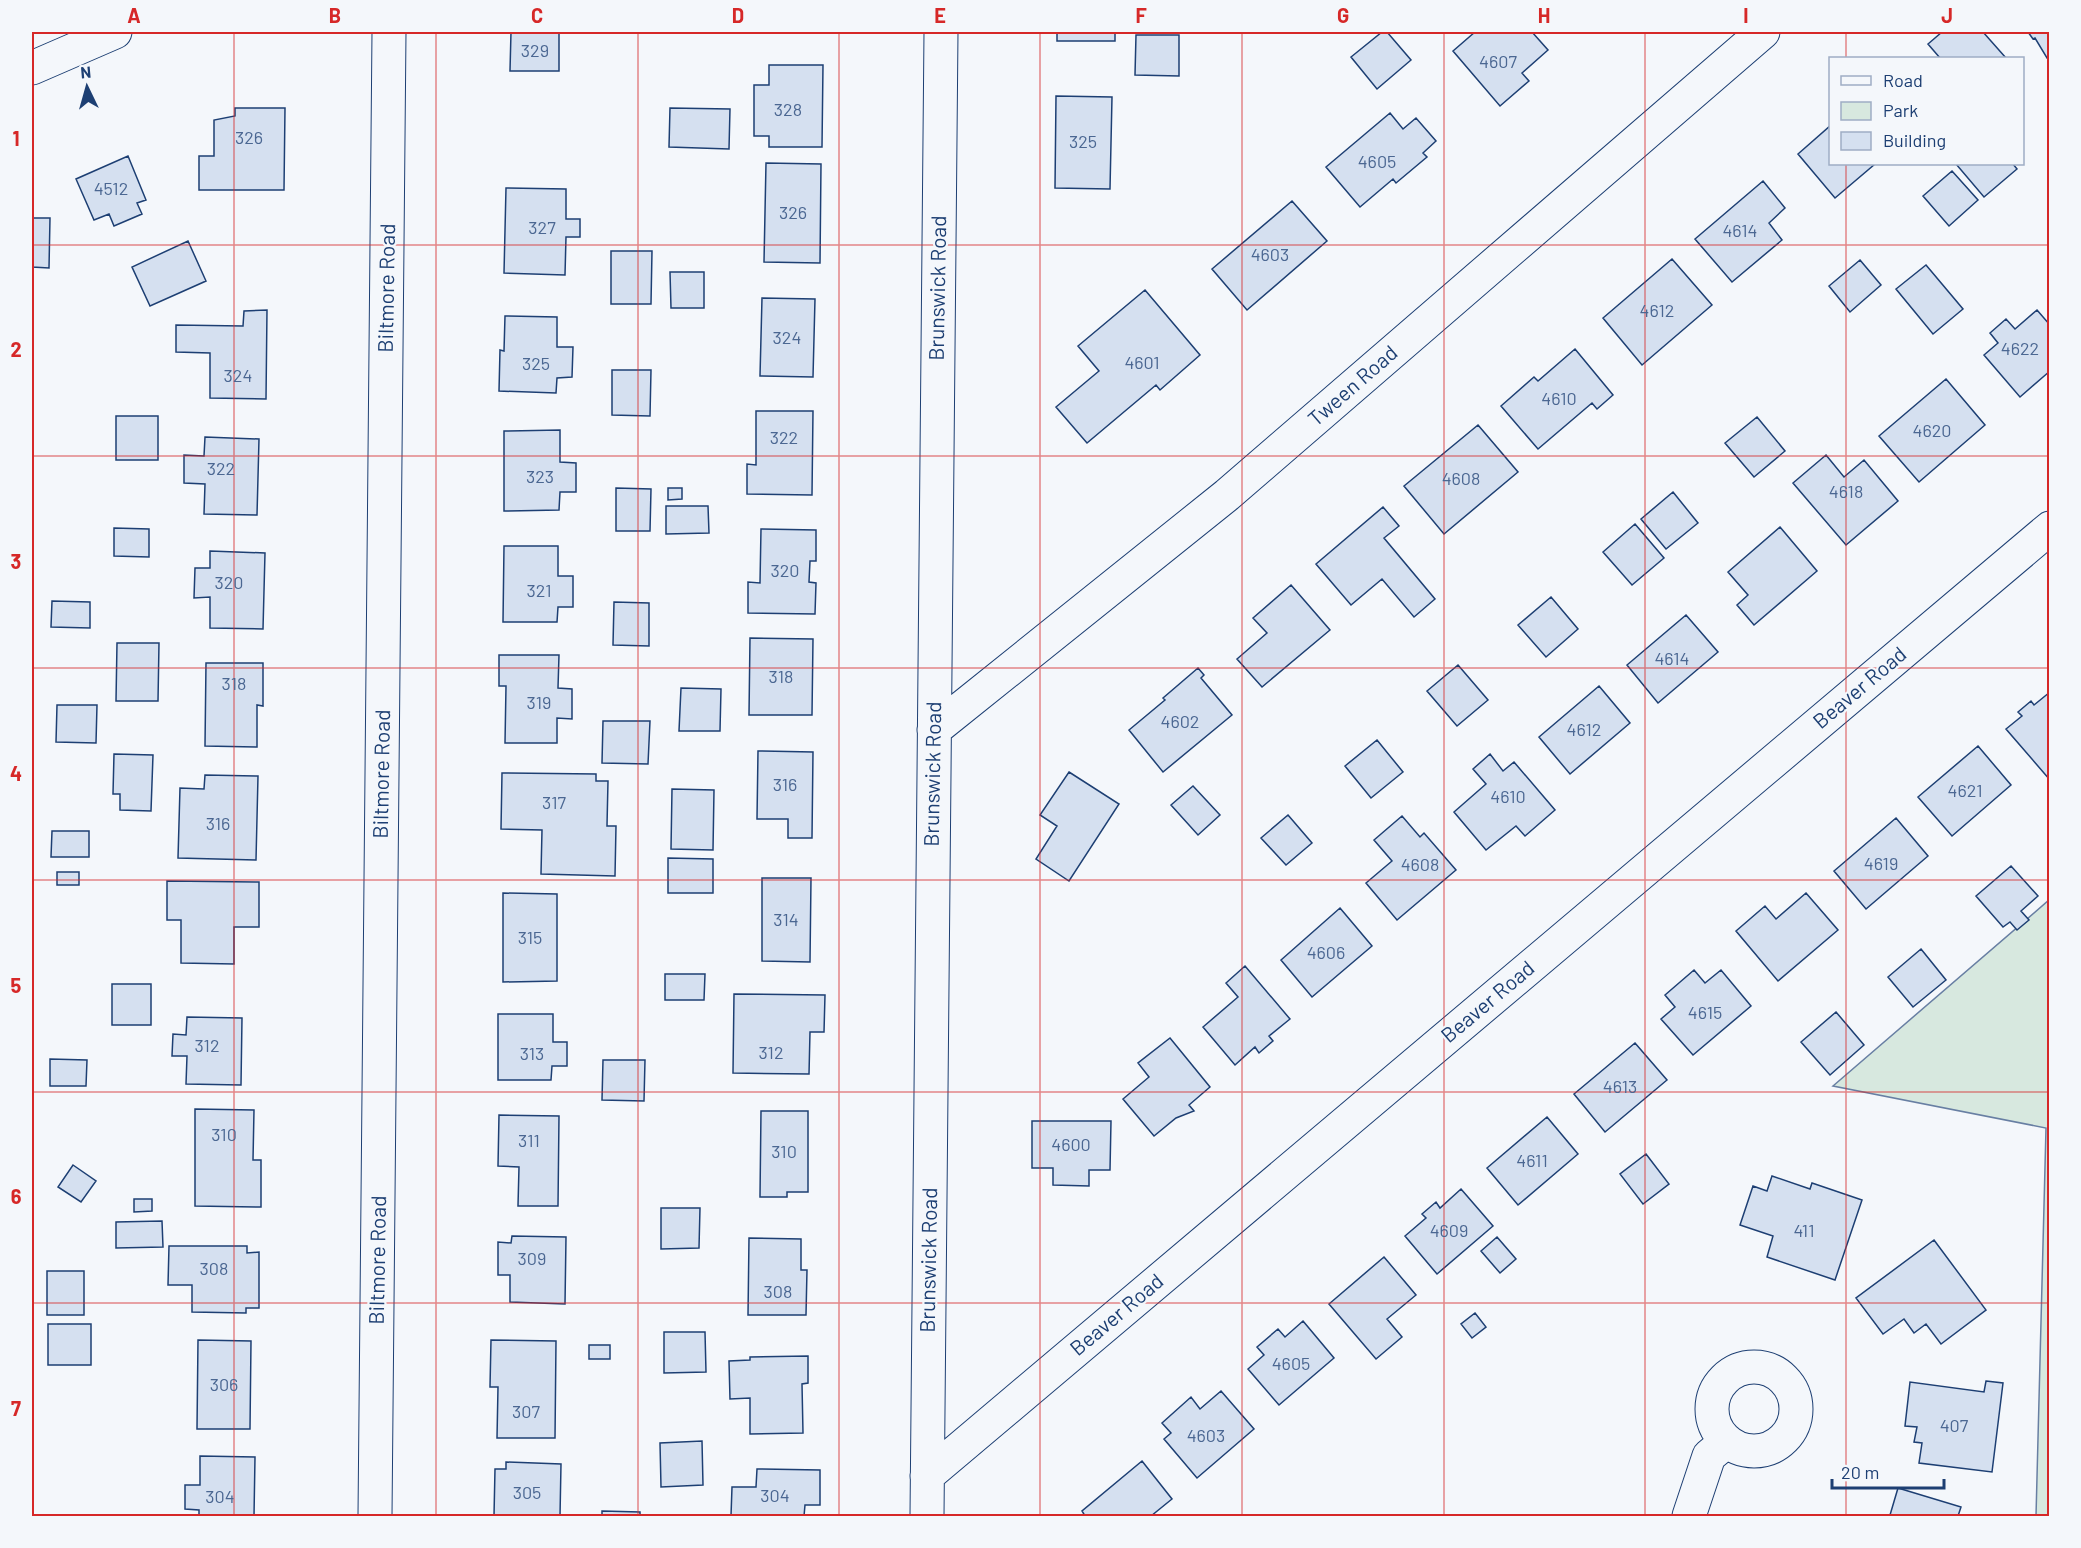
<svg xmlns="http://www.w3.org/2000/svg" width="2081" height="1548" viewBox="0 0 2081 1548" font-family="Barlow,sans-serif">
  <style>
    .green { fill: #d7e8df; stroke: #687fa3; stroke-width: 1.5 }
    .building { fill: #d5e0f0; stroke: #1d3f73; stroke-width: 1.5 }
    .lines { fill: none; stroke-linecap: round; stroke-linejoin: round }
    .minor-casing { stroke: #1d3f73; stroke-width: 35 }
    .minor { stroke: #f4f7fb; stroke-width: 33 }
    .grid { fill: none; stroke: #d62828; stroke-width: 1.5; stroke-opacity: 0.55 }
    .labels { text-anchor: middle; stroke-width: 4.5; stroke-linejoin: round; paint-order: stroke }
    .number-label { font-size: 18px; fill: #4b6792 }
    .street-label { font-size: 21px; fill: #1d3f73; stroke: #f4f7fb }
    .neatline { fill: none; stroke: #d62828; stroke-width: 2 }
    .grid-label { font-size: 20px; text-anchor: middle; font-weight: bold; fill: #d62828 }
  </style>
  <rect width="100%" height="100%" fill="#f4f7fb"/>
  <path class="green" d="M2049,900v616h-13l10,-388 -213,-42z"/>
  <path class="building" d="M511,32h48v39h-49z
    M1057,32h58v9h-58z
    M1382,32h5l24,28 -34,29 -26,-32z
    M1475,32h57l16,18 -26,23 7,8 -29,25 -47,-55z
    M1942,32h41l23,26h-66l-12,-14z
    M2028,32h22v24l-3,2 -12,-20 -2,1z
    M1136,35h43v41l-44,-1z
    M769,65h54l-1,82h-53v-11h-15v-51h15z
    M1056,96l56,1 -2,92 -55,-1z
    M235,108h50l-1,82h-85v-34h15v-36l21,-4z
    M670,108l60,1 -1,40 -60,-2z
    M1390,113l13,16 13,-11 20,23 -13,12 4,4 -31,26 -3,-4 -33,28 -34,-40z
    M1830,126v38h45l-40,34 -37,-44z
    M128,156l18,44 -9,3 5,11 -28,12 -5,-12 -15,6 -18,-41z
    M766,163l55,1 -1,99 -56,-1z
    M1956,164h57l4,5 -33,28z
    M1952,171l26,29 -29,26 -26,-30z
    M1763,181l22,27 -16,15 13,17 -50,42 -37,-43z
    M506,188l60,1v30h14v18h-14l-1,38 -61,-2z
    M1292,201l35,40 -80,69 -35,-41z
    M32,218h18l-1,50 -17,-1z
    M188,241l18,40 -56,25 -18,-39z
    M611,251h41l-1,53h-40z
    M1672,259l40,46 -70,60 -39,-47z
    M1860,260l21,25 -31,27 -21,-26z
    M1926,265l37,44 -30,25 -37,-45z
    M670,272h34v36h-33z
    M1145,290l55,65 -40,35 -4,-5 -69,58 -31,-36 43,-36 -21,-25z
    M762,298l53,1 -2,78 -53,-1z
    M267,310l-1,89 -56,-1v-45l-34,-1v-27l67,1 1,-15z
    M2037,310l13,15v46l-30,26 -36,-42 14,-12 -8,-10 16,-14 9,10z
    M505,316l52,1v30h16l-1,30 -15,1 -1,15 -57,-2 1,-41 4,1z
    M1575,349l38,46 -16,14 -5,-6 -54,46 -37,-43 33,-29 4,4z
    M612,370h39l-1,46 -38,-1z
    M1946,379l39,46 -66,57 -40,-46z
    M756,411h57l-1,84 -65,-1v-30l9,1z
    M116,416h42v44h-42z
    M1757,417l28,34 -31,26 -29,-34z
    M1478,425l40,47 -74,62 -40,-48z
    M560,430v32l16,1v29h-16l-1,18 -55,1v-80z
    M205,437l54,2 -2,76 -53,-1 1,-30 -21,-1v-28l20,1z
    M1826,455l18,22 20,-17 34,41 -52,44 -53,-62z
    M616,488l35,1 -1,42h-34z
    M668,488h14v11l-14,1z
    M1673,492l25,31 -32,26 -25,-30z
    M666,506h42l1,27 -43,1z
    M1383,507l16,19 -15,12 51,61 -21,18 -32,-38 -31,26 -35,-41z
    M1635,524l29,34 -32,27 -29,-33z
    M1780,527l37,44 -63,54 -17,-20 11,-10 -20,-23z
    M114,528l35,1v28l-35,-1z
    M761,529l55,1v31h-6l-1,21 7,1 -1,31 -67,-1v-31l12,1z
    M504,546h54v30h15v31h-15l-1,15h-54z
    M210,551l55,2 -2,76 -53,-1v-31l-16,1 1,-30h15z
    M1291,585l39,45 -68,57 -25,-28 30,-26 -14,-15z
    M1551,597l27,32 -32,28 -28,-32z
    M52,601l38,1v26l-39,-1z
    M614,602l35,1v43l-36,-1z
    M1686,615l32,37 -60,51 -31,-38z
    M750,638l63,1 -1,76h-63z
    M117,643h42l-1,58h-42z
    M499,655h60l-1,33 14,1v30l-15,-1v25h-52l1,-57h-7z
    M206,663h57v43l-6,-1v42l-52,-1z
    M1458,665l30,35 -31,26 -30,-35z
    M1198,668l6,7 -3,3 31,37 -69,57 -34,-42 36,-30 -2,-2z
    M1599,686l31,37 -60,51 -31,-37z
    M681,688l40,1 -1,42h-41z
    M2050,692v88l-44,-51 16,-13 -4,-4 13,-11 3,4z
    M57,705h40l-1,38 -40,-1z
    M603,721h47l-2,43 -46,-1z
    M1377,740l26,32 -32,26 -26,-32z
    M1978,746l33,39 -59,51 -34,-39z
    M758,751l55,1 -1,86h-24v-19h-31z
    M114,754l39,1 -2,56 -31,-1v-16h-7z
    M1490,754l13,17 11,-9 41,48 -30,26 -9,-10 -30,24 -32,-38 32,-28 -13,-15z
    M1069,772l50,32 -50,77 -33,-22 21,-33 -17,-11z
    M502,773l94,1v7h12l-1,45h9l-1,50 -74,-2 1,-44 -41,-1z
    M205,775l53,1 -2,84 -78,-2 2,-70 24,1z
    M1193,786l27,29 -22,20 -27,-30z
    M672,789l42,1 -1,60 -42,-1z
    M1288,815l24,28 -26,22 -25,-27z
    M1402,816l18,21 4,-4 32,37 -59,50 -31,-37 26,-22 -18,-21z
    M1896,818l32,38 -62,53 -32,-38z
    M52,831h37v26h-38z
    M668,858l45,1v34h-45z
    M2011,866l27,30 -17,15 8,9 -12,10 -7,-8 -7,5 -27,-31z
    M57,872h22v13h-22z
    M762,878h49l-1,84 -48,-1z
    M167,881l92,1v45h-25v37l-53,-1v-43h-14z
    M503,893l54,1v87l-54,1z
    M1806,893l32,37 -60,51 -42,-50 29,-25 11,13z
    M1340,908l32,38 -60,51 -31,-37z
    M1921,949l25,31 -33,27 -25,-30z
    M1245,966l45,53 -21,17 4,5 -14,12 -4,-6 -20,18 -32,-38 35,-30 -12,-14z
    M1694,970l11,13 16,-13 30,36 -58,49 -32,-36 14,-12 -10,-12z
    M665,974h40l-1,26h-39z
    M112,984h39v41h-39z
    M734,994l91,1 -1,37h-14l-1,42 -76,-1z
    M1836,1012l28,33 -34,30 -29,-33z
    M498,1014h55v28h14v24h-15l-1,14h-53z
    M187,1017l55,1 -1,67 -55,-1 1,-28h-15l1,-22 13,1z
    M1170,1038l40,49 -21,18 5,6 -18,7 -22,18 -31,-37 26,-22 -11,-14z
    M1635,1043l32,37 -62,52 -31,-38z
    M50,1059l37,1 -1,26h-36z
    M603,1060h42l-1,41 -42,-1z
    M195,1109l59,1 -1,50h8v47l-66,-1z
    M761,1111h47v81h-21v5h-27z
    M499,1115l60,1 -1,90h-40l1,-39 -21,-1z
    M1547,1117l31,37 -60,51 -31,-37z
    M1032,1121h79l-1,49h-21v16l-36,-1v-17h-21z
    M1646,1154l23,30 -26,20 -23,-30z
    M73,1165l23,16 -15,21 -23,-15z
    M1772,1176l38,13 2,-6 50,17 -27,80 -68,-23 6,-21 -33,-11 13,-39 14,5z
    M1461,1189l32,37 -56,48 -32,-38 21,-18 -4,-4 14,-12 4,6z
    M134,1199h18v12l-18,1z
    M661,1208h39l-1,40 -38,1z
    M162,1221l1,26 -47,1v-26z
    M512,1236l54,1 -1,67 -55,-2v-27h-12v-33l13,1z
    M1497,1237l19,22 -16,14 -19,-22z
    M749,1238l52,1v31h6l-1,45h-58z
    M1934,1240l52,70 -45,34 -15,-20 -12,9 -10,-14 -21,15 -27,-36z
    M169,1246h78v7l12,-1v56h-13v5l-54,-1v-27h-24z
    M1384,1257l32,38 -29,24 15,18 -26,22 -47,-55z
    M47,1271h37v44h-37z
    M1475,1313l11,14 -14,11 -11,-14z
    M1303,1321l31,37 -55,47 -31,-36 16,-14 -7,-8 21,-18 7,8z
    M48,1324h43v41h-43z
    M664,1332h41l1,40 -42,1z
    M198,1340l53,1 -1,88h-53z
    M491,1340l65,1 -1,97h-58l1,-51h-8z
    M589,1345h21v14h-21z
    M808,1356v27l-6,1 1,49 -53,1v-36l-20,1 -1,-38 21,-1v-3z
    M1986,1381l17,2 -11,89 -73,-9 3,-20 -8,-1 3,-15 -12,-1 5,-44 74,10z
    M1221,1391l33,38 -57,49 -33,-39 7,-6 -9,-10 29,-26 9,12z
    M702,1441l1,44 -42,2 -1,-44z
    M200,1456l55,1 -1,59h-55v-6l-14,-1v-24h15z
    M1142,1461l30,38 -21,17h-66l-3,-5z
    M506,1462l55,2 -1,52h-66l1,-47h11z
    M757,1469l63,1v35h-15l-1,11h-73l1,-29h24z
    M1898,1488l63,19 -3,9h-67l-1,-1z
    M602,1511l38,1v4h-38z"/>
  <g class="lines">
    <defs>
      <path id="minor" d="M32,68l83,-36
        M934,730l293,-235 536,-463
        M1712 1409a42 42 0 1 1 84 0a42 42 0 1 1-84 0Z
        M927,1476l1123,-948
        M375,1516l14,-1484
        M927,1516l14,-1484
        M1689,1516l20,-60 18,-15"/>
    </defs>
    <use href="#minor" class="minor-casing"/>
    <use href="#minor" class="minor"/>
  </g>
  <path class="grid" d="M234,32v1484M436,32v1484M638,32v1484M839,32v1484M1040,32v1484M1242,32v1484M1444,32v1484M1645,32v1484M1846,32v26M1846,164v1352M32,245h2018M32,456h2018M32,668h2018M32,880h2018M32,1092h2018M32,1303h2018"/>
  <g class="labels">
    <g class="number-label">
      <text x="535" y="57">329</text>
      <text x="1498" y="68">4607</text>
      <text x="788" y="116">328</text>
      <text x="249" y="144">326</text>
      <text x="1083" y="148">325</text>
      <text x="1377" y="168">4605</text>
      <text x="111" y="195">4512</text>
      <text x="793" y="219">326</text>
      <text x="542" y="234">327</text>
      <text x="1740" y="237">4614</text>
      <text x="1270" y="261">4603</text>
      <text x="1657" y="317">4612</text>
      <text x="787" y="344">324</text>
      <text x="2020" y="355">4622</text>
      <text x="1142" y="369">4601</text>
      <text x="536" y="370">325</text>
      <text x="238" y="382">324</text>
      <text x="1559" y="405">4610</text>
      <text x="1932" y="437">4620</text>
      <text x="784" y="444">322</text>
      <text x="221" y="475">322</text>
      <text x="540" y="483">323</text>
      <text x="1461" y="485">4608</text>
      <text x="1846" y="498">4618</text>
      <text x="785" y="577">320</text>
      <text x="229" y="589">320</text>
      <text x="539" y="597">321</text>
      <text x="1672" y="665">4614</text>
      <text x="781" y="683">318</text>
      <text x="234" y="690">318</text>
      <text x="539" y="709">319</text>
      <text x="1180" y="728">4602</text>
      <text x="1584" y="736">4612</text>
      <text x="785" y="791">316</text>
      <text x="1965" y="797">4621</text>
      <text x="1508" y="803">4610</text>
      <text x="554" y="809">317</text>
      <text x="218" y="830">316</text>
      <text x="1881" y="870">4619</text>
      <text x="1420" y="871">4608</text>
      <text x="786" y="926">314</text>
      <text x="530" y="944">315</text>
      <text x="1326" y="959">4606</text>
      <text x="1705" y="1019">4615</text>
      <text x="207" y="1052">312</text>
      <text x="771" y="1059">312</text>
      <text x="532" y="1060">313</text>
      <text x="1620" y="1093">4613</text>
      <text x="224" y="1141">310</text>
      <text x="529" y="1147">311</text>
      <text x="1071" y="1151">4600</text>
      <text x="784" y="1158">310</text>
      <text x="1532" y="1167">4611</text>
      <text x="1449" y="1237">4609</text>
      <text x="1804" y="1237">411</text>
      <text x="532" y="1265">309</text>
      <text x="214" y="1275">308</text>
      <text x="778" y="1298">308</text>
      <text x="1291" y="1370">4605</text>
      <text x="224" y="1391">306</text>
      <text x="526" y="1418">307</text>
      <text x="1954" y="1432">407</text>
      <text x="1206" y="1442">4603</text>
      <text x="527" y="1499">305</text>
      <text x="775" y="1502">304</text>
      <text x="220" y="1503">304</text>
    </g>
    <g class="street-label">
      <text transform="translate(387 288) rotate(-89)" y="7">Biltmore Road</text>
      <text transform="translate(938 288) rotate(-89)" y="7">Brunswick Road</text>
      <text transform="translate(1353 386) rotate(-41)" y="7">Tween Road</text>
      <text transform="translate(1860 688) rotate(-40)" y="7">Beaver Road</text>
      <text transform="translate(382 774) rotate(-89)" y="7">Biltmore Road</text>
      <text transform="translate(933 774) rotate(-89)" y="7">Brunswick Road</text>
      <text transform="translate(1488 1002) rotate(-40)" y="7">Beaver Road</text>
      <text transform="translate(378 1260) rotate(-89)" y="7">Biltmore Road</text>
      <text transform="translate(929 1260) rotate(-89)" y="7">Brunswick Road</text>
      <text transform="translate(1117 1315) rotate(-40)" y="7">Beaver Road</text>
    </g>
  </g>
  <rect width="2081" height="1548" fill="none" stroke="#f4f7fb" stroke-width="66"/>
  <rect x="1829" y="57" width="195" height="108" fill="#f4f7fb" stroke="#9eadc5" stroke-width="1.5"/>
  <rect x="1841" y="76" width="30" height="9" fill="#f4f7fb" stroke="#9eadc5" stroke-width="1.5"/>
  <text x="1883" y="87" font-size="18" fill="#1d3f73">Road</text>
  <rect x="1841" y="102" width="30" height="18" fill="#d7e8df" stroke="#9eadc5" stroke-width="1.5"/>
  <text x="1883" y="117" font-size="18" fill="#1d3f73">Park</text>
  <rect x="1841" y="132" width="30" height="18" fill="#d5e0f0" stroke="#9eadc5" stroke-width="1.5"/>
  <text x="1883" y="147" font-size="18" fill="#1d3f73">Building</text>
  <g transform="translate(87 87) rotate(355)" stroke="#f4f7fb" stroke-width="4.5" paint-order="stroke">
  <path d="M0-4.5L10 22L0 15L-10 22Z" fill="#1d3f73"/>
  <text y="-9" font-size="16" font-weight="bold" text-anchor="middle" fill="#1d3f73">N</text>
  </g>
  <path d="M1832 1479v9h112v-9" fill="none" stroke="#1d3f73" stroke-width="3"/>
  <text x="1841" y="1479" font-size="18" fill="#1d3f73" stroke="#f4f7fb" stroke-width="4.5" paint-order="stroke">20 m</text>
  <rect x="33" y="33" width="2015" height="1482" class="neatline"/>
  <g class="grid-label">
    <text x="134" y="23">A</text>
    <text x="335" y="23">B</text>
    <text x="537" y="23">C</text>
    <text x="738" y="23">D</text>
    <text x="940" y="23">E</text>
    <text x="1141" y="23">F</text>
    <text x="1343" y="23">G</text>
    <text x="1544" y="23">H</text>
    <text x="1746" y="23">I</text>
    <text x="1947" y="23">J</text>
    <text x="16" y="146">1</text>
    <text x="16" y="357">2</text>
    <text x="16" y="569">3</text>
    <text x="16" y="781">4</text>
    <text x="16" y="993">5</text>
    <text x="16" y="1204">6</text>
    <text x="16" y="1416">7</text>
  </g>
</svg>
